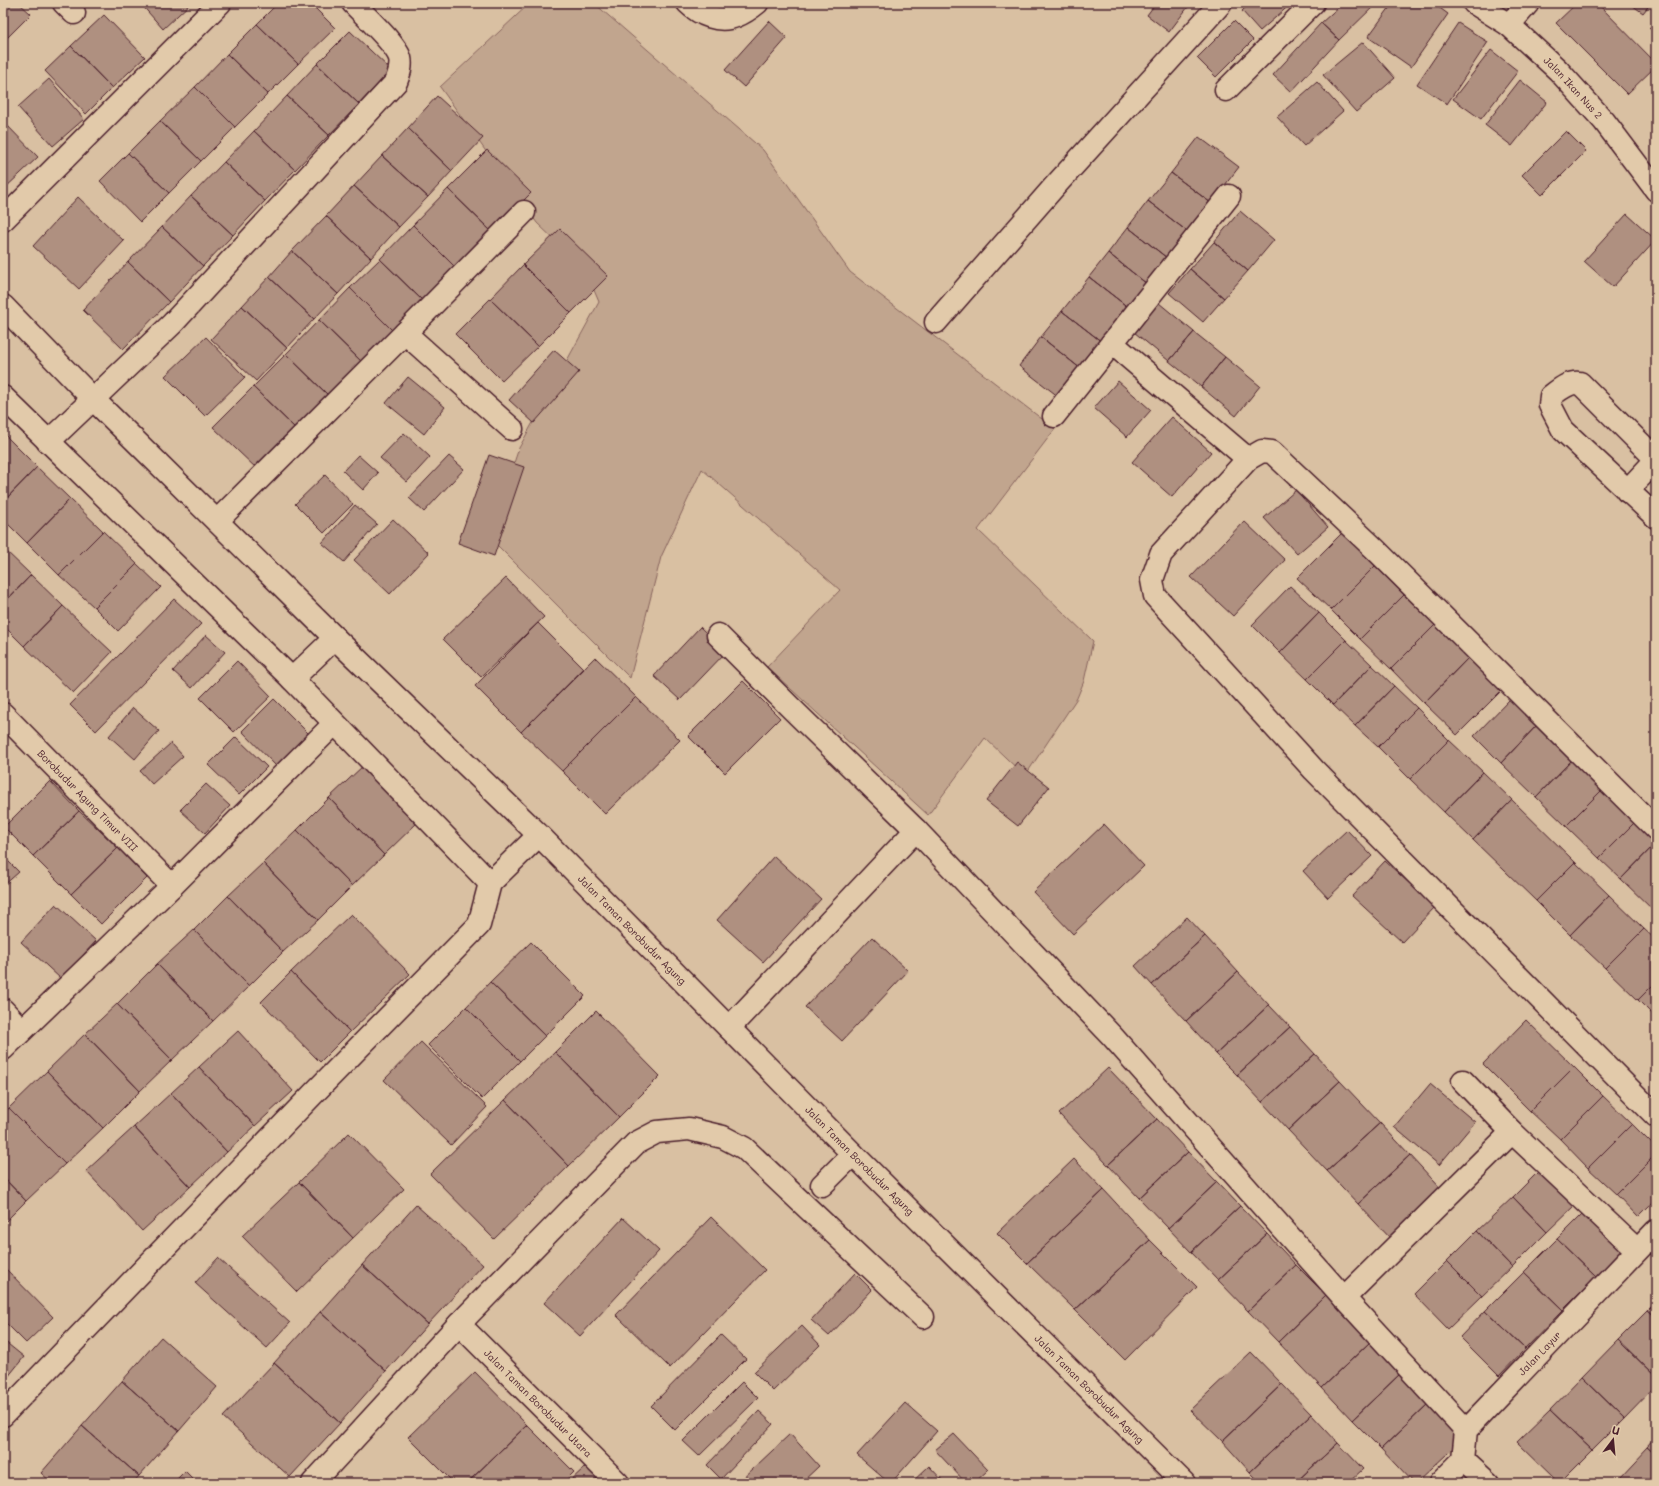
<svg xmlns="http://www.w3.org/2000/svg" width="1659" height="1486" viewBox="0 0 1659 1486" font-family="Mali,sans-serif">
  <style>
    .green { fill: #c1a58e; stroke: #86625c }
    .building { fill: #af9080; stroke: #4a1f2b }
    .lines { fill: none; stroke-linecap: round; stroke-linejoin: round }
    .street-casing { stroke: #4a1f2b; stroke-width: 25 }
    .street { stroke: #e2caaa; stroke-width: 22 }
    .labels { text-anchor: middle; stroke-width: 4; stroke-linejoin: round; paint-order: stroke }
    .street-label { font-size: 10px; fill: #4a1f2b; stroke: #e2caaa }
  </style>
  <rect width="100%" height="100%" fill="#d9c0a2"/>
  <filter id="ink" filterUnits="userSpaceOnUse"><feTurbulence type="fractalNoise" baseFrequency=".025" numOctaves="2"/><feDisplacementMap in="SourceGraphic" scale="8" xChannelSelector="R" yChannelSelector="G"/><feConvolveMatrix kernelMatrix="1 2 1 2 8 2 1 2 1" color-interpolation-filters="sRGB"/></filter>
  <g filter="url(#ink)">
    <path class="green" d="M530,3h64l169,147 87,122 205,157 -77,101 115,111 -9,40 -7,17 -52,78 -40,-38 -57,77 -161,-148 73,-77 -138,-121 -41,88 -31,121 -141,-141 30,-89 80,-146 -14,-33 -48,-46 -97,-136z"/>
    <path class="building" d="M8,3h11l12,11 -28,28v-34z
      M140,3h51l-28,26z
      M278,3h32l25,25 -37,36 -41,-40z
      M1156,3h35l-22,29 -22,-17z
      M1250,3h42l-32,28 -18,-20z
      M1343,3h34l-38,37 -18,-17z
      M1393,3h40l15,11 -37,53 -43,-30z
      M1577,3h20l59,60v3l-29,28 -71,-71z
      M1629,3h22l-8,10z
      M104,15l41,42 -33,31 -41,-42z
      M769,21l18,17 -43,49 -19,-17z
      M1234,21l19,19 -37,37 -19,-19z
      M1656,21v13l-7,-6z
      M1321,23l18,17 -48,52 -18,-17z
      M1458,23l30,19 -41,62 -30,-20z
      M257,24l41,40 -30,30 -41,-40z
      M350,31l41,39 -32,34 -42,-40z
      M1363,42l32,36 -39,34 -33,-37z
      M71,46l41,42 -26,26 -41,-43z
      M1491,50l27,21 -37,48 -28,-20z
      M227,54l41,40 -33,33 -40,-40z
      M317,64l42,40 -30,31 -42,-39z
      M49,79l35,40 -31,27 -35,-39z
      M1520,80l27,22 -35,44 -27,-21z
      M1317,82l26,29 -39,35 -27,-29z
      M195,87l40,40 -34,34 -41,-40z
      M287,96l42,39 -34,35 -41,-39z
      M437,96l46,42 -31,33 -44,-43z
      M3,121l35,36 -35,33z
      M160,121l41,40 -32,32 -41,-40z
      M408,128l44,43 -24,26 -46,-41z
      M254,131l41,39 -30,31 -41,-39z
      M1566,131l20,20 -44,44 -20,-20z
      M1199,137l40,30 -28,36 -40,-30z
      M487,150l44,43 -39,39 -44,-43z
      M128,153l41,40 -29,29 -40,-41z
      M382,156l46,41 -29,30 -45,-41z
      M224,162l41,39 -32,34 -42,-39z
      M1171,173l40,30 -23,29 -40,-31z
      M354,186l45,41 -28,31 -45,-42z
      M448,189l44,43 -36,36 -43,-43z
      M191,196l42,39 -30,31 -41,-39z
      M78,197l46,44 -45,48 -46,-43z
      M1148,201l40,31 -21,26 -39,-31z
      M1240,211l34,29 -26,31 -34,-29z
      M1627,214l29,26 -43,47 -29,-26z
      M326,216l45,42 -33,36 -46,-43z
      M413,225l43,43 -32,34 -44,-43z
      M162,227l41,39 -34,36 -41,-40z
      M1128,227l39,31 -20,26 -39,-31z
      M560,229l48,47 -37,37 -48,-48z
      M1214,242l34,29 -24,27 -34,-29z
      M292,251l46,43 -24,25 -45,-42z
      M1108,253l39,31 -18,24 -40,-31z
      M380,259l44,43 -30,30 -44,-44z
      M128,262l41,40 -46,47 -40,-39z
      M523,265l48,48 -33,33 -48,-47z
      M1190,269l34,29 -21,24 -34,-29z
      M269,277l45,42 -27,29 -45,-42z
      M1089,277l40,31 -27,34 -40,-31z
      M350,288l44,44 -31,31 -44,-43z
      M490,299l48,47 -36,35 -47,-47z
      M1159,303l35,29 -25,29 -35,-29z
      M242,306l45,42 -31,33 -45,-42z
      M1062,311l40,31 -21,27 -40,-32z
      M319,320l44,43 -33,34 -44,-43z
      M1194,332l31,25 -24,30 -32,-26z
      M206,337l39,40 -40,39 -40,-40z
      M1041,337l40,32 -22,28 -40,-31z
      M554,350l25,22 -45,51 -25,-23z
      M286,354l44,43 -33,33 -44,-43z
      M1225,357l35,29 -24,30 -35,-29z
      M408,377l37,30 -21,27 -38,-31z
      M1118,381l33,29 -24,27 -33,-29z
      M253,387l44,43 -39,40 -45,-43z
      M1172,417l39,35 -39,45 -40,-35z
      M404,433l26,24 -23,25 -27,-24z
      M5,435l32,32 -34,35v-65z
      M358,455l20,18 -15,17 -20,-19z
      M489,455l35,12 -30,89 -36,-13z
      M449,456l15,13 -40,43 -15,-14z
      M37,467l33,32 -43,44 -24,-24v-17z
      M325,475l28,29 -29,29 -29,-29z
      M1296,490l32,37 -31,27 -33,-36z
      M70,499l33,32 -44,44 -32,-32z
      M355,505l22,19 -33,38 -22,-19z
      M393,519l36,34 -39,41 -36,-34z
      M1244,521l41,39 -52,56 -42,-39z
      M103,531l34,33 -43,43 -35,-32z
      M1342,533l33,33 -44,44 -34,-32z
      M3,548l28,27 -28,29z
      M137,564l24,23 -43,44 -24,-24z
      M1375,566l29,29 -44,44 -29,-29z
      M31,575l32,31 -39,40 -21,-21v-21z
      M506,578l38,39 -63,60 -38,-38z
      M1290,586l29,27 -39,40 -28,-28z
      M1404,595l31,30 -44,44 -31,-30z
      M174,599l27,25 -105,107 -26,-26z
      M63,606l49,46 -39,41 -49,-47z
      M1319,613l27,27 -39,39 -27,-26z
      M538,623l46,46 -63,63 -46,-46z
      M1435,625l33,33 -44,45 -33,-34z
      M700,627l26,25 -46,48 -26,-24z
      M206,635l19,17 -33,36 -19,-17z
      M1346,640l26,25 -39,40 -26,-26z
      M595,657l41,40 -74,74 -41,-39z
      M1468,658l33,33 -44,44 -33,-32z
      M237,661l34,35 -37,36 -34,-34z
      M1372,665l22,21 -39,40 -22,-21z
      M743,681l37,37 -55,55 -37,-37z
      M1394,686l23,22 -39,39 -23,-21z
      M636,697l44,43 -75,74 -43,-43z
      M1511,698l27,26 -37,39 -27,-27z
      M274,699l35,35 -33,32 -34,-35z
      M133,708l26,23 -24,28 -26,-23z
      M1417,708l32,32 -39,39 -32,-32z
      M1538,724l36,34 -38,39 -35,-34z
      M236,737l31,30 -28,28 -31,-30z
      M1449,740l34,32 -39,40 -34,-33z
      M171,743l12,13 -31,28 -12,-13z
      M1574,758l30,30 -38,38 -30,-29z
      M1017,762l32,25 -31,39 -32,-25z
      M365,764l55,56 -36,35 -55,-57z
      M1483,772l29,28 -39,40 -29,-28z
      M50,781l29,30 -46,45 -29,-29z
      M206,784l24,22 -25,27 -25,-23z
      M1604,788l33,32 -38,38 -33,-32z
      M329,798l55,57 -32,31 -55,-56z
      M1512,800l63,62 -39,39 -63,-61z
      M79,811l39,37 -47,46 -38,-38z
      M1637,820l19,19v4l-35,36 -22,-21z
      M1104,824l40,42 -71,68 -40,-42z
      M297,830l55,56 -34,34 -55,-57z
      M1347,830l25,26 -44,42 -25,-27z
      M1656,843v70l-35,-34z
      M118,848l29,30 -46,46 -30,-30z
      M3,856l16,16 -16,14z
      M774,856l47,43 -58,63 -46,-42z
      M1385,861l50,46 -33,35 -50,-46z
      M1575,862l34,33 -39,40 -34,-34z
      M263,863l55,57 -35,32 -55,-56z
      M1609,895l35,34 -39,39 -35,-33z
      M228,896l55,56 -34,34 -55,-56z
      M56,904l40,37 -35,38 -40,-37z
      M351,914l59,60 -60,58 -59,-60z
      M1187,917l18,19 -53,49 -17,-19z
      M1644,929l12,11v42l-18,18 -33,-32z
      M194,930l55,56 -36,35 -56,-57z
      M1205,936l33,36 -52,49 -34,-36z
      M872,937l36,34 -66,70 -37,-34z
      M531,942l54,54 -40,40 -55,-54z
      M157,964l56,57 -41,39 -55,-56z
      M291,972l59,60 -30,30 -59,-60z
      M1238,972l31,33 -53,49 -30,-33z
      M490,982l55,54 -25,25 -54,-54z
      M1656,982v36l-18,-18z
      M117,1004l55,56 -32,31 -55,-57z
      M1269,1005l21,22 -53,48 -21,-21z
      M466,1007l54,54 -38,38 -54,-54z
      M596,1011l64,65 -41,41 -64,-65z
      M1526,1020l48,47 -44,44 -47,-47z
      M1290,1027l25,27 -53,48 -25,-27z
      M238,1031l55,60 -38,35 -56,-59z
      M85,1034l55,57 -37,37 -56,-57z
      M421,1042l66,65 -36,38 -67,-65z
      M555,1052l64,65 -50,49 -64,-66z
      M1315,1054l25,27 -52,49 -26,-28z
      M199,1067l56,59 -28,26 -56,-59z
      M1574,1067l29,29 -43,43 -30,-28z
      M1108,1068l49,51 -49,46 -49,-51z
      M47,1071l56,57 -38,36 -56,-56z
      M1340,1081l40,42 -53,48 -39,-41z
      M1430,1084l45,38 -36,43 -45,-38z
      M171,1093l56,59 -37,35 -56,-60z
      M1603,1096l29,28 -44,44 -28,-29z
      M505,1100l64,66 -75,73 -64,-65z
      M9,1108l56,56 -39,37 -23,-24v-63z
      M1157,1119l31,33 -49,46 -31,-33z
      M1380,1123l30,32 -52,49 -31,-33z
      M1632,1124l24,24v6l-40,40 -28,-26z
      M134,1127l56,60 -48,44 -56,-60z
      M349,1133l55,56 -51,49 -54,-56z
      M1188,1152l29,30 -49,46 -29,-30z
      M1656,1154v45l-18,18 -22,-23z
      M1410,1155l34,37 -52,48 -34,-36z
      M1074,1159l30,31 -77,73 -30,-30z
      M1541,1169l35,35 -29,28 -34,-35z
      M3,1177l23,24 -23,23z
      M299,1182l54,56 -56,54 -55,-56z
      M1217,1182l23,24 -49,46 -23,-24z
      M1104,1190l46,50 -75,70 -48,-47z
      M1513,1197l34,35 -35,35 -35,-36z
      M416,1205l67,60 -55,59 -66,-59z
      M1240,1206l27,28 -49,46 -27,-28z
      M1584,1212l39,38 -27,27 -39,-38z
      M711,1217l54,53 -95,98 -54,-53z
      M623,1218l36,33 -79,85 -36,-33z
      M1477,1231l35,36 -30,29 -35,-35z
      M1267,1234l29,31 -48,46 -30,-31z
      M1557,1239l39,38 -33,33 -39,-38z
      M1150,1240l47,47 -72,73 -50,-50z
      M218,1258l72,65 -23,25 -72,-65z
      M1447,1261l35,35 -34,33 -34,-35z
      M362,1265l66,59 -42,47 -66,-59z
      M1296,1265l30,30 -48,47 -30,-31z
      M5,1268l48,49 -27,26 -23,-23v-50z
      M1524,1272l39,38 -38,39 -40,-38z
      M855,1273l17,17 -43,46 -18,-16z
      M1326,1295l44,47 -48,46 -44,-46z
      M1656,1302v15l-8,-7z
      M1648,1310l8,7v60l-38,-37z
      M1485,1311l40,38 -26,27 -39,-39z
      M320,1312l66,59 -46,52 -66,-60z
      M802,1326l18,19 -47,46 -19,-19z
      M721,1335l25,24 -71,71 -24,-24z
      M161,1337l56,50 -38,44 -57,-50z
      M3,1340l21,17 -21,26z
      M1618,1340l38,37v8l-32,33 -42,-41z
      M1370,1342l31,31 -49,47 -30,-32z
      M1251,1352l31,32 -60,57 -32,-31z
      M274,1363l66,60 -50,54 -67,-60z
      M475,1372l52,53 -60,58h-13l-46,-46z
      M1401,1373l28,30 -48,46 -29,-29z
      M1582,1377l42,41 -32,32 -42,-40z
      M122,1381l57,50 -40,45 -57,-50z
      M742,1382l16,16 -59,58 -16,-15z
      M1282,1384l29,30 -61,58 -28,-31z
      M905,1403l32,28 -46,52h-2l-32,-28z
      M1429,1403l34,36 -47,44h-3l-32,-34z
      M1550,1410l42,40 -33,33 -42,-41z
      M759,1411l14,13 -52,55 -14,-14z
      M1311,1414l27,29 -43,40h-34l-11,-11z
      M527,1425l47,47 -11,11h-96z
      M82,1426l57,50 -6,7h-81l-11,-10z
      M790,1434l29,32 -18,17h-63z
      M954,1434l34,36 -14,13h-8l-31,-33z
      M1656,1438v18l-9,-8z
      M1338,1443l25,26 -15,14h-53z
      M1647,1448l9,8v27h-36l-3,-3z
      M586,1466l17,17h-35z
      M929,1466l16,17h-34z
      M185,1471l12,12h-24z"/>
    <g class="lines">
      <defs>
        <g id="street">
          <path d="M64,3l10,10"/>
          <path d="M688,3c12,12 31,20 48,13 8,-3 15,-8 21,-13"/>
          <path id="s1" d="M1474,3l35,22 49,45 46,51 52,69"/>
          <path d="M1509,25l19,-22"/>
          <path d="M1226,90l87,-87"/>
          <path d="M3,220l217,-217"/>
          <path id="s2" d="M3,306l90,93 242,239 204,197 314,319 331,329"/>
          <path d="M936,322l118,-135 167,-184"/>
          <path d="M405,333l107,96"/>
          <path d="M1112,343l136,116"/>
          <path d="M3,397l289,282 198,204"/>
          <path d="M1054,416l175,-220"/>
          <path d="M48,442l124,-118 224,-242c3,-8 6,-15 4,-24 -4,-14 -36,-43 -47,-55"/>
          <path d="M1656,459l-76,-76c-11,-2 -21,7 -29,13l-1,9 13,25 93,87"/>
          <path d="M1627,491l29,-31"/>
          <path d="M217,521l188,-188 119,-121"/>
          <path d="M718,635l74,74 124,121 196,206 232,262 122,132"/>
          <path d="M292,679l43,-41"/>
          <path id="s3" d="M3,714l169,172"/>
          <path d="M1656,829l-281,-280 -103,-97 -10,-1 -14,8 -87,95 -9,26 3,16 159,174 342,346"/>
          <path d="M3,1010l19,20"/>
          <path d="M729,1028l187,-198"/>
          <path d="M3,1049l169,-163 162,-162"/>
          <path d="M1463,1081l49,51 125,118"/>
          <path d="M822,1185l31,-31"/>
          <path d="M1344,1298l168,-166"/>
          <path id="s4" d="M459,1324l159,159"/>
          <path d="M3,1415l312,-323 164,-167 11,-42 49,-48"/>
          <path d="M1463,1460l25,23"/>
          <path d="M313,1483l146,-159 177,-181 21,-11 32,-3 34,8 21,11 179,169"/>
          <path id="s5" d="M1440,1483l23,-23 3,-30 190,-199"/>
        </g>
      </defs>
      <use href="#street" class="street-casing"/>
      <use href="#street" class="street"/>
    </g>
  </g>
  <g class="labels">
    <g class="street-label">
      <text dy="4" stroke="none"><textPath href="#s1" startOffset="131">Jalan Ikan Nus 2</textPath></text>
      <text dy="4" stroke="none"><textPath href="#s3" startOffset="121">Borobudur Agung Timur VIII</textPath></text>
      <text dy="4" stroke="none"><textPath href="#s2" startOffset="886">Jalan Taman Borobudur Agung</textPath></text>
      <text dy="4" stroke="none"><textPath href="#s2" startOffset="1210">Jalan Taman Borobudur Agung</textPath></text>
      <text dy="4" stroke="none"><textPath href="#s5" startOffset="169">Jalan Layur</textPath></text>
      <text dy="4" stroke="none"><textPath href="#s2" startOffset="1534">Jalan Taman Borobudur Agung</textPath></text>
      <text dy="4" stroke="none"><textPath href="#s4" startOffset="112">Jalan Taman Borobudur Utara</textPath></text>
    </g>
  </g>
  <rect width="1659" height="1486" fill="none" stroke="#e2caaa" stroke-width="16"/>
  <rect x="8" y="8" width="1643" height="1470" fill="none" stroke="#4a1f2b" stroke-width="1.5" filter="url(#ink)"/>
  <g transform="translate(1613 1440) rotate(16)" stroke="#e2caaa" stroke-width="3" paint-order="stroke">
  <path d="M0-3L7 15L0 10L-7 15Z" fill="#4a1f2b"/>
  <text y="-6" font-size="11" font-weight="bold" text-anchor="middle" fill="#4a1f2b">U</text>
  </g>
</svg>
